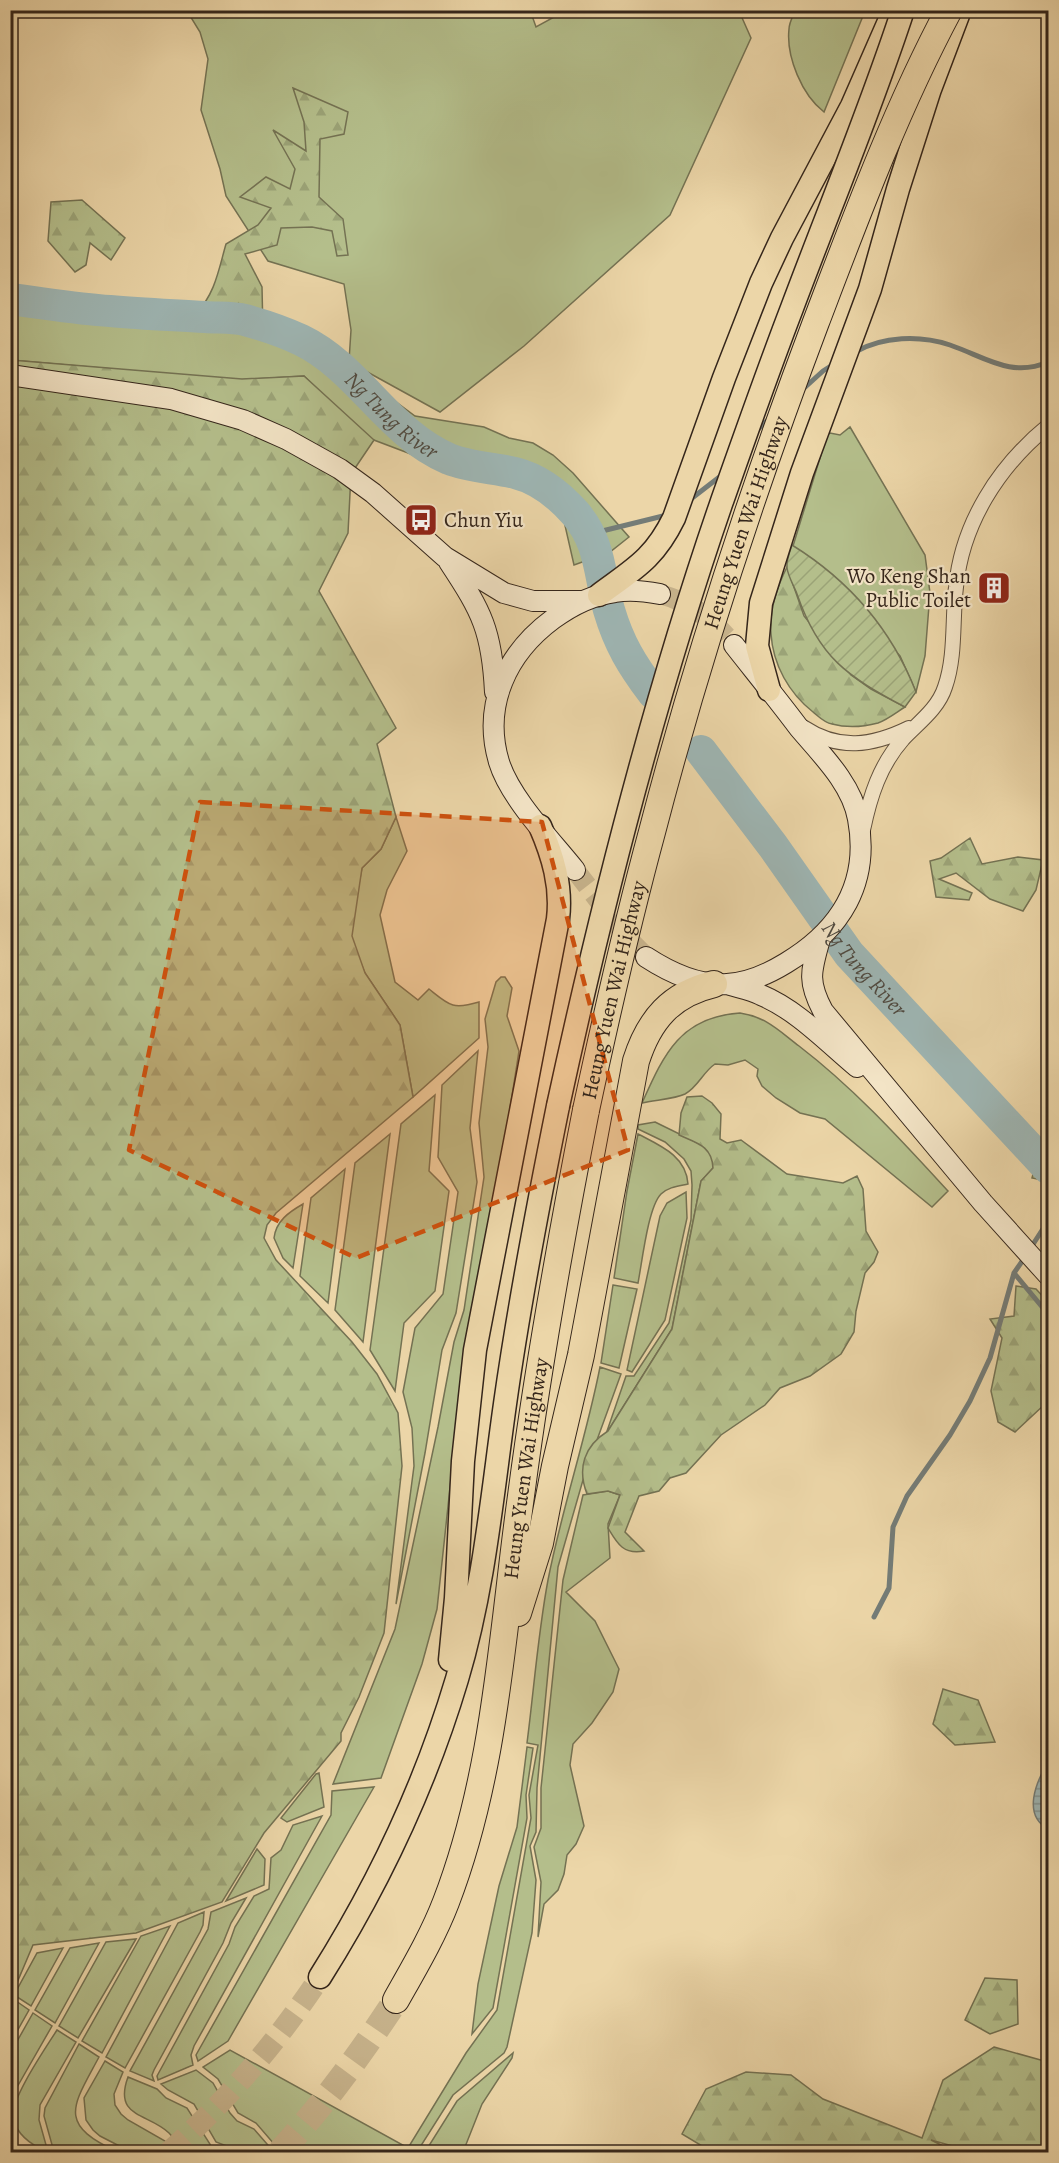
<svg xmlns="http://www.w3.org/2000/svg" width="1059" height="2163" viewBox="0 0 1059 2163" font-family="Alegreya,serif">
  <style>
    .grass { fill: #b4be8b; stroke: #747253; stroke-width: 1.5 }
    .forest { fill: url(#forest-firs); stroke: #747253; stroke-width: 1.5 }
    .garden { fill: url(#garden-furrows); stroke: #747253; stroke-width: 1.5 }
    .water { fill: url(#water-rules); stroke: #747c77; stroke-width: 1.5 }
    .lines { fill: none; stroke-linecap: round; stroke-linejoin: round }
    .stream { stroke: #747c77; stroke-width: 5 }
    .river { stroke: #9eb6b4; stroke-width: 32 }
    .secondary-tunnel { stroke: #c7b38c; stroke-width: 20; stroke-dasharray: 20 10; stroke-linecap: butt }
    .trunk-tunnel { stroke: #c7b38c; stroke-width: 22; stroke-dasharray: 22 11; stroke-linecap: butt }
    .motorway-tunnel { stroke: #c7b38c; stroke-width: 26; stroke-dasharray: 26 13; stroke-linecap: butt }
    .minor-casing { stroke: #63523e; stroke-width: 16 }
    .secondary-casing { stroke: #35261b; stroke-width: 22 }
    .trunk-casing { stroke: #35261b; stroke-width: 25 }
    .motorway-casing { stroke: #35261b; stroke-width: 28 }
    .minor { stroke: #f3e4c6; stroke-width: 14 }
    .secondary { stroke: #f3e4c6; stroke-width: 20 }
    .trunk { stroke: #ecd6a8; stroke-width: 22 }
    .motorway { stroke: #ecd6a8; stroke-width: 26 }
    .trunk-bridge-casing { stroke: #35261b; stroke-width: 25; stroke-linecap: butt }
    .motorway-bridge-casing { stroke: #35261b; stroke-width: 28; stroke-linecap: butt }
    .trunk-bridge { stroke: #ecd6a8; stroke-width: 22 }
    .motorway-bridge { stroke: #ecd6a8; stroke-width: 26 }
    .marked { fill: #cd510e; fill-opacity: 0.2; stroke: #cd510e; stroke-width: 4.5; stroke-dasharray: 12 8; stroke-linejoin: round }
    .labels { text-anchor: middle; stroke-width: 4.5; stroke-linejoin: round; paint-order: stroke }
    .poi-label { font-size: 21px; fill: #35261b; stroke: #f3e4c6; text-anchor: start }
    .street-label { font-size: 21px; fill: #35261b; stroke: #f3e4c6 }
    .water-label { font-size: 22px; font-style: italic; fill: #4f4a41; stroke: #f3e4c6 }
  </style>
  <defs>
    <pattern id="forest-firs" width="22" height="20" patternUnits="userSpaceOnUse" patternTransform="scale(1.5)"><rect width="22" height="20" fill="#b4be8b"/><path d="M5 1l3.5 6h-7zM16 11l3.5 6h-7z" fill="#9ba377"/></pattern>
    <pattern id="garden-furrows" width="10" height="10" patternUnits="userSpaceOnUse" patternTransform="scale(1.5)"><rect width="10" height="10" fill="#b4be8b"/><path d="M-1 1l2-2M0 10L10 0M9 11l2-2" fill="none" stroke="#9ba377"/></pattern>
    <pattern id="water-rules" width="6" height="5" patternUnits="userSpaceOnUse" patternTransform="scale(1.5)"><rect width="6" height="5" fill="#9eb6b4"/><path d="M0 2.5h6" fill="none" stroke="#829492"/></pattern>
  </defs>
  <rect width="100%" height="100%" fill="#ecd6a8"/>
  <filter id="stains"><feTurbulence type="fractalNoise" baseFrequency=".00333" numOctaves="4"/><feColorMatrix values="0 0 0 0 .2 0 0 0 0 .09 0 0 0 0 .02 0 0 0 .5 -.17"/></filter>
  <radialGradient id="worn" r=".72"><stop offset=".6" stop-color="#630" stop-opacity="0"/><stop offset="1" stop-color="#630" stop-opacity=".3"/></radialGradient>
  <path class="grass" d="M530,10l6,17 29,-16h174l12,27 -81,177 -146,131 -84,66 -89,-49 25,24 39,29 69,11 25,11 24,5 20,12 20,18 56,64 -19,15 -36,13 -10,-44 -14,-15 -34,-28 -34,3 -116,-44 -62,-61 -67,4 -226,-20 -1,-52 156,14 113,-1 60,31 10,9 2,-31 -7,-46 -76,-23 -42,-65 -6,-27 -19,-59 7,-51 -8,-27 -13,-21z
    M795,11h70l-41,101c-22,-17 -38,-55 -35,-83 0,-6 4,-13 6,-18z
    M850,427l75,128 5,38 -5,63 -9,36 -16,-36 -107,-110 34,-111 3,-2 10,2z
    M396,817l11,34 -20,39 -7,25 15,67 23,18 11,-11c20,16 23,21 50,13v36l-66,59 -13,-72 -35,-52 -16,-38 13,-67 19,-19z
    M501,977h4l7,11 -5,28 12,35 -28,179 -28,136 -26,243 -15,55 -41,114 -48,6 62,-155 43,-202 16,-85 10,-32 20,-133 -5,-54 9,-76 -3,-28 11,-37z
    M740,1013c26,4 38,17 59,33 56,43 102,94 149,145l-16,16 -107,-88 -25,-6 -24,-15 -14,-12 -5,-10 1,-7 -13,-9 -17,5 -13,-1c-12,8 -17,23 -30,30 -10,5 -31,6 -43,9 22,-49 38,-86 98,-90z
    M478,1051l-8,77 7,54 -21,131 -14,37 -17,103 -29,151 18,-138 -2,-38 -9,-36 12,-64 28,-34 15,-102 -20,-35 4,-72z
    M435,1095l-6,76 20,20 -14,100 -31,32 -9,68 -25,-41 31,-226z
    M655,1122l47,23 11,12v11l-12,13 -29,148 -66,105 20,-58h8l35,-53 22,-103 1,-35 -1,-14 -7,-12 -19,-17 -27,-13v-4z
    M390,1134l-27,208 -28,-32 20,-147z
    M638,1134c23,12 48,22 50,50 -9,2 -20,3 -27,10 -13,13 -19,69 -23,89l-24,-5 13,-87z
    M345,1169l-17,134 -28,-27 11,-78z
    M686,1192l1,26 -22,102 -33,52 -5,-2 33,-154 7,-13z
    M303,1204l-10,64 -10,-10 -9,-20c2,-17 15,-26 29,-34z
    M613,1285l24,4 -18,79 -18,-5z
    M600,1367l21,7 -36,99 -27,94 -21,221 -1,44 -6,14 6,34 -4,53 -25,114 -3,6 -51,42 -36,57h-136l-25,-29 -18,-10 -20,-34 -15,-12 27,-17 178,98 58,-95 31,-43 34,-192 -2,-23 9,-50 -11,-2c7,-54 11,-110 21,-163 14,-72 38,-141 52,-213z
    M608,1491l12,4 -12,29 2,34 -44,34 29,29 24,48 -6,23 -21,31 -19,21 -3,21 14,61 -8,18 -9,11 -3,19 -6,16 -14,14 -6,33 3,-55 -7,-35 7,-19v-40l22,-208 20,-85z
    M527,1747l6,1 -7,47 1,23 -34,190 -21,26 6,-50 21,-98 18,-59z
    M319,1773l5,34 -37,15 -6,-4 35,-44z
    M374,1787l-146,254 -30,20 -2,-6 135,-240 1,-24z
    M322,1816l-128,230 -3,9 2,10 -35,15 -1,-4 72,-132 6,-17 19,-31 15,-7 2,-31 10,-8 12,-25z
    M257,1849l8,10 -1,26 -38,16z
    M246,1898l-15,25 -8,20 -69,127 -2,5 2,6 -24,-10 78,-142 3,-17z
    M204,1912l-1,13 -3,7 -75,136 -19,-11 72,-134z
    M170,1926l-68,127 -20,-12 59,-105z
    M136,1939l-58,99 -19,-12 47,-84z
    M99,1943l-44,80 -20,-13 35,-62z
    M63,1948l-32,58 -17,-11 23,-42z
    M16,2001l13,9 -18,32v-32z
    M33,2013l19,13 -36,63 -5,16v-53z
    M57,2030l19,12 -36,63 -1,15 9,32c-15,-6 -31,-17 -35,-34 -4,-17 34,-72 44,-88z
    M79,2044l20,13c-26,49 -43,67 19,95h-64l-10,-36 1,-8z
    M513,2053l-1,5 -30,46 -19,48h-38l32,-51z
    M105,2061l18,11 -9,22 1,11 6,9 7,6 37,21 7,11h-41l-31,-16 -7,-6 -7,-10 -2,-22z
    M196,2070l17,13 17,30 7,8 17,8 20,23h-39l-6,-5 -13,-5 -22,-38 -26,-14 -7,-6z
    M128,2077l29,12 9,9 21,10 28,44h-33c-4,-6 -8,-14 -13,-19 -21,-20 -56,-15 -41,-56z"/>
  <path class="forest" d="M293,88l55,24 -4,22 -24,5 -1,58 24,22 5,36 -11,1 -5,-25 -20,-4 -31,1 -4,17 -32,9 17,33 1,46 -67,-20c19,-18 23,-45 30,-69l32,-19 13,-17 -31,-11 26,-20 24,12 5,-20 -22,-39 33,21 -2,-29z
    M82,200l43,38 -14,22 -21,-17 -4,22 -11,7 -27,-31 3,-39z
    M11,360l231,19 62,-3 70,64 -23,34 -3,59 -29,58 77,137 -19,16 19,73 -15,32 -19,19 -10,68 13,37 35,52 13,72 -137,116 -9,12 -3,13 12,22 76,82 25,32 21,39 4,53 -18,167 -25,64 -18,36v8l-77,92 -42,69 -86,31 -103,12 -22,52z
    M787,567l17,49 47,59 20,14 34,18c-8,5 -18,13 -27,16 -15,4 -31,5 -46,1 -7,-1 -13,-7 -19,-12 -24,-19 -40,-47 -42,-78 -2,-23 6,-47 16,-67z
    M970,838l12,26 36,-7 25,3 -7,30 -13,21 -33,-12 -34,-26 -17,6 33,14 -3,7 -33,-3 -6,-36 11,-3z
    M702,1096l10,7 9,11 -1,25 7,4 14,-3 46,34 56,9 14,-7 6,13 3,42 12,21 -4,10 -9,11 -9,38 -2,21 -13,22 -31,22 -30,12 -15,17 -44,30 -35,38 -16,5 -11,13 -20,5 -14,36 19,19c-21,4 -27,-8 -36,-23l12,-33 -12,-4 -21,3c-10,-26 -3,-48 21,-63l64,-102 29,-148 12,-13c-1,-22 -16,-25 -34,-33l2,-22 6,-16z
    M1043,1138h5v43l-16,-3z
    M1016,1286l20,3 12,13v61l-7,2 4,39 -30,28 -17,-10 -7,-31 11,-53 -12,-19 24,-3z
    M943,1689l35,11 17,42 -40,3 -22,-21z
    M985,1978l32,2 1,44 -28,10 -25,-14z
    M994,2047l54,15v90h-74l-43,-12 14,7 23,5h-256l-30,-18 24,-45 40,-17 45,3 32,24 99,39 21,-58z"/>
  <path class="garden" d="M792,545c58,36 99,83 124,147l-11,15c-58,-31 -86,-49 -108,-113 -3,-8 -9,-18 -10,-26 -1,-7 3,-17 5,-23z"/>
  <path class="water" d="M1048,1762v67c-26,-14 -12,-47 0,-67z"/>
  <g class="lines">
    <path class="stream" d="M855,352c28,-16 65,-17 95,-7 35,12 61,33 98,17
      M802,390l21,-19 11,-7
      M755,432l15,-14
      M687,502l35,-27
      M590,534l73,-18 5,-3
      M1030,1249l18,-28
      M1014,1273l34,41
      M874,1617l15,-29 4,-61 14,-31 43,-61 20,-34 20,-43 24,-85 11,-16"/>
    <g class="river">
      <path id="s1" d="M10,299c33,4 67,10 100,12 31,3 63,4 95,6 13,1 28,0 40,3 18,5 39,12 56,20 58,28 87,93 148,119 20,8 45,9 66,14 24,6 44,22 60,40 26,30 24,61 34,97 10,34 23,55 44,83"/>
      <path id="s2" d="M701,751l72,95 76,108 199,214"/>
    </g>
    <path class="secondary-tunnel" d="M660,594c34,10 52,25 74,51
      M575,870l55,71 16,16"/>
    <path class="trunk-tunnel" d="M169,2152c58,-51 108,-110 151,-175"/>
    <path class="motorway-tunnel" d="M280,2152c44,-48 80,-97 116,-152"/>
    <defs>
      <path id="minor" d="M803,727c36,24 69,19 106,1
        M863,830c7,-34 17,-65 40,-91 15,-16 35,-30 42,-52 11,-31 7,-68 11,-100 6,-64 43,-121 92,-161"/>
      <path id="secondary" d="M10,375l161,24 72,21 43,19 54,30 33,24 72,64 59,36 29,8h48
        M449,562c33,50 43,69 46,130
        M575,870c-24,-30 -65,-72 -76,-108 -17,-57 8,-109 54,-143 19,-14 39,-24 62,-27 15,-3 30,-1 45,2
        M820,939c-9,32 -13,42 3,72l160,192 65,72
        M646,957c23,15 52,29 81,27 21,-1 41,-10 59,-21 55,-33 84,-80 72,-144 -6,-35 -37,-65 -59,-91 -21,-28 -43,-55 -65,-83
        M730,985c10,3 21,5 31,10 36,15 66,47 96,72"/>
      <path id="trunk" d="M599,595c35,-26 55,-36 75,-77l50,-140 37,-95 21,-45 70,-132 39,-89
        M769,690l-12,-44 4,-43 41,-130 68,-184 28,-100 32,-100 28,-74
        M450,1660l6,-62 7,-137 12,-111 83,-431c4,-33 -5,-63 -18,-93
        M320,1977c58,-92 106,-194 137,-298 27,-90 35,-183 48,-275 14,-100 33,-199 53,-298"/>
      <g id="motorway">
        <path d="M518,1613l22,-70 15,-77 26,-111 55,-294c13,-41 35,-67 78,-77"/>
        <path id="s3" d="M396,2000c18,-32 37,-64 50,-98 50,-130 56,-270 75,-406 17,-130 40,-258 65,-386"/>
      </g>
    </defs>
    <use href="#minor" class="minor-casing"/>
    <use href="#secondary" class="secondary-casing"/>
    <use href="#trunk" class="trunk-casing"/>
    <use href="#motorway" class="motorway-casing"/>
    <use href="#minor" class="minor"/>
    <use href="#secondary" class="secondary"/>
    <use href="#trunk" class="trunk"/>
    <use href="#motorway" class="motorway"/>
    <defs>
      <path id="trunk-bridge" d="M558,1106c44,-203 95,-405 163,-602 23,-65 46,-131 71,-196 37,-99 78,-197 111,-298"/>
      <g id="motorway-bridge">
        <path id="s4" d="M586,1110c20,-93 41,-186 66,-278 45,-173 101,-343 164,-510 40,-105 80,-213 133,-312"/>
      </g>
    </defs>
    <use href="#trunk-bridge" class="trunk-bridge-casing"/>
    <use href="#motorway-bridge" class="motorway-bridge-casing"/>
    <use href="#trunk-bridge" class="trunk-bridge"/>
    <use href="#motorway-bridge" class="motorway-bridge"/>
  </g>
  <path class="marked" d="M200,802l342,20 86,328 -272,108 -227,-108z"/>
  <defs>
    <symbol id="bus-square" viewBox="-11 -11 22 22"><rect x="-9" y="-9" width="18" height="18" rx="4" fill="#8f2418" stroke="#f3e4c6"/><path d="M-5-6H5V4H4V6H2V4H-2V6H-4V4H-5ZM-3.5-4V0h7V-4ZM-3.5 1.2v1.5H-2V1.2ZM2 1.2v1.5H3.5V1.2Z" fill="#fff"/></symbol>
    <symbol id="building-square" viewBox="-11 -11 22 22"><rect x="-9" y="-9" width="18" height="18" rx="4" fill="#8f2418" stroke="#f3e4c6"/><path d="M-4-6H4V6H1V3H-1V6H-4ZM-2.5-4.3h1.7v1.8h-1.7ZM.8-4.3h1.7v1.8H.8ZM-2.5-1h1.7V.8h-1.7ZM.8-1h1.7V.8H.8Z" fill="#fff"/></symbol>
  </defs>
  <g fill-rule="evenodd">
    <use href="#bus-square" x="402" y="501" width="38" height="38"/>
    <use href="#building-square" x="975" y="569" width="38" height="38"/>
  </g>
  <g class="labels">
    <g class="poi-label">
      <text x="444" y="527">Chun Yiu</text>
      <text x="971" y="583" text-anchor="end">Wo Keng Shan<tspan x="971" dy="24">Public Toilet</tspan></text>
    </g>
    <g class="street-label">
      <text dy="7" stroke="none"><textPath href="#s4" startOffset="609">Heung Yuen Wai Highway</textPath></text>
      <text dy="7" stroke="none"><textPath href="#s4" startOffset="123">Heung Yuen Wai Highway</textPath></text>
      <text dy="7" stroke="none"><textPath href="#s3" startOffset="552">Heung Yuen Wai Highway</textPath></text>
    </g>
    <g class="water-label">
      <text dy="8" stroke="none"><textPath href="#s1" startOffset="414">Ng Tung River</textPath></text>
      <text dy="8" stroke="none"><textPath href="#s2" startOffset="272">Ng Tung River</textPath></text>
    </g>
  </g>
  <rect width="1059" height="2163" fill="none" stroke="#ecd6a8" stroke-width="36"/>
  <rect x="12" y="12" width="1035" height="2139" fill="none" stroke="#35261b" stroke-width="3"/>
  <rect x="18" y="18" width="1023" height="2127" fill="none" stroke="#35261b" stroke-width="1.5"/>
  <rect width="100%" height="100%" filter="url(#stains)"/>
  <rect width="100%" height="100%" fill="url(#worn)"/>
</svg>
